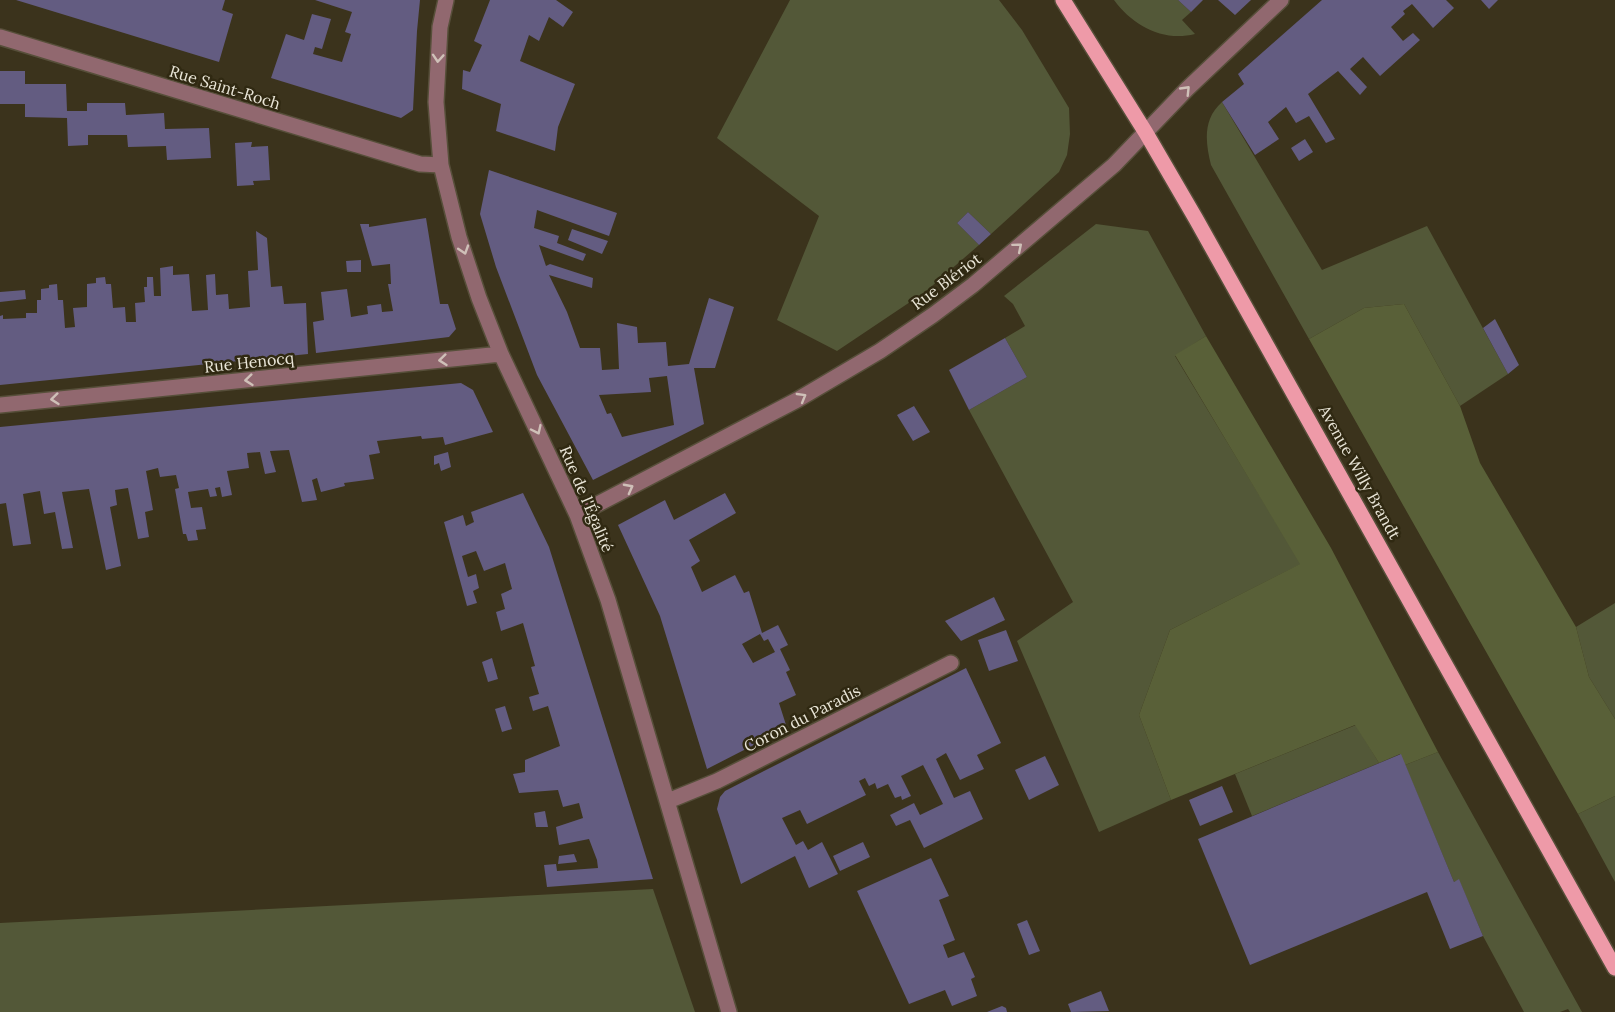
<svg xmlns="http://www.w3.org/2000/svg" width="1615" height="1012" viewBox="0 0 1615 1012" font-family="Lora,serif">
  <style>
    .green { fill: #535838 }
    .forest { fill: #596038 }
    .building { fill: #635c81; fill-rule: evenodd }
    .lines { fill: none; stroke-linecap: round; stroke-linejoin: round }
    .minor-casing { stroke: #574f3a; stroke-width: 18 }
    .major-casing { stroke: #574f3a; stroke-width: 18 }
    .minor { stroke: #91686f; stroke-width: 15 }
    .major { stroke: #ee9aa8; stroke-width: 15 }
    .oneway { stroke: #cfc0b8 }
    .labels { text-anchor: middle; stroke-width: 5; stroke-linejoin: round; paint-order: stroke }
    .street-label { font-size: 16px; fill: #e9e5d7; stroke: #302912 }
  </style>
  <rect width="100%" height="100%" fill="#3b331c"/>
  <path class="green" d="M790,0h209l23,30 47,78 1,26 -3,21 -8,17 -68,62 -23,-22 -11,11 22,22 -54,47 -88,59 -60,-31 42,-104 -102,-78z
    M1114,0h64l13,12 -9,8 13,14c-32,8 -62,-8 -81,-34z
    M1222,102l100,168 105,-44 81,148 -48,32 -56,-102 -40,4 -55,31 -98,-174c-6,-24 -8,-46 11,-63z
    M1096,224l52,7 58,105 -31,20 126,208 -131,66 -31,85 32,85 -72,32 -82,-191 56,-39 -104,-192 58,-33 -22,-39 20,-12 -12,-22 -9,-8z
    M1615,603v116l-26,-42 -13,-50z
    M1356,725l23,38 -127,53 -17,-42z
    M1438,752l144,260h-12l-2,-3 -8,3h-36l-41,-76 -24,-56 -5,2 -49,-117z
    M1615,796v86l-37,-68z
    M653,889l42,123h-695v-89z"/>
  <path class="forest" d="M1404,304l56,102 20,57 96,164 13,50 26,42v77l-37,18 -269,-475 55,-31z
    M1206,336l125,212 107,204 -33,13 -5,-11 -21,9 -24,-38 -184,75 -32,-85 31,-85 130,-66 -125,-209z"/>
  <path class="building" d="M16,0h209l-3,10 11,4 -14,48z
    M315,0h105l-3,31 -4,79 -12,8 -130,-40 15,-44 18,6 8,-26 19,5 -9,30 -7,-2 -2,7 29,8 9,-28 -6,-2 7,-20z
    M490,0h66l17,12 -10,15 -14,-10 -10,24 -10,-6 -9,26 55,23 -17,43 -3,24 -59,-20 5,-27 -39,-15 1,-19 7,2 12,-27 -8,-4z
    M1178,0h25l-12,12z
    M1218,0h33l-16,15z
    M1322,0h124l8,8 -21,20 -21,-24 -9,7 2,3 -14,13 12,14 10,-8 7,7 -40,36 -17,-19 -13,12 17,18 -7,8 -22,-24 -30,23 27,45 -9,4 -17,-27 -13,7 -10,-16 -18,15 11,17 -24,16 -33,-53 22,-18 -6,-10z
    M1481,0h17l-9,9z
    M0,71h25v13h41l1,27h20v-8h38l1,12 38,-2 1,16 44,-1 2,30 -44,2 -1,-14 -38,1 -1,-12h-39v10l-20,1 -1,-28 -42,-1v-13h-25z
    M1305,139l8,13 -14,9 -8,-13z
    M252,142l-1,5 17,-1 2,34 -17,1 1,4 -17,1 -2,-43z
    M489,170l128,43 -8,23 -72,-26 -3,18 25,8 -2,7 29,11 -3,7 -44,-16 7,21 4,-2 43,14 -1,10 -43,-13 18,37 13,36h20l2,22 17,-1 -2,-46 20,4 1,16 28,-1 2,24 21,-2 20,-66 25,9 -19,61h-21l10,56 -111,56 -56,-105 -41,-108 -16,-53zM667,376l7,49 -52,12 -11,-24 -4,1 -8,-19 52,-3 -2,-14z
    M968,212l23,22 -12,11 -22,-22z
    M426,218l14,86h8l8,25 -7,8 -133,16 -3,-31 11,-2 -3,-28 26,-3 4,28 17,-3 -1,-8 14,-2 1,8 11,-1 -5,-27h3l-1,-20 -18,2 -12,-42h9v3z
    M572,229l36,12 -6,13 -34,-14z
    M256,231l11,7 4,49 11,-1 2,18 22,-1 2,51 -308,31v-69l3,-1v4l23,-1v-5h11v-13h4v-11l8,-1v-3l8,-1 1,16h5l2,28 10,-1 -2,-19 14,-1v-23l9,-1v-5l9,-1 1,7h5l2,24 12,-1 1,15h10l-1,-19 10,-1 -1,-15h3v-10h6l1,19h7l-1,-28 13,-2v9l16,-1 3,37 16,-1 -2,-35 9,-1 1,21 12,-1 1,15 21,-2 -2,-36 10,-1z
    M361,260v12h-14l-1,-11z
    M25,290l1,9 -26,3v-10z
    M1495,319l24,46 -11,9 -25,-46z
    M1005,338l22,39 -58,33 -20,-40z
    M461,383l12,7 20,42 -48,13 -2,-8 -21,2 -1,-3 -44,5 3,12 -11,2 5,24 -30,4 1,3 -24,6 -4,-14 -5,2 5,20 -15,2 -13,-52 -19,1 6,21 -11,2 -5,-22 -13,1 2,15 -22,3 5,24 -10,2 -2,-10 -5,1 2,8 -7,1 -2,-8 -20,3 3,16 11,-1 4,22 -10,1 2,10 -10,1 -2,-7h-3l-8,-45 4,-1 -3,-13 -16,2 -2,-9 -12,3 7,39 -8,2 4,25 -11,2 -10,-51 -13,2 2,15 -7,2 11,59 -15,4 -17,-81 -27,3 11,56 -11,1 -7,-37 -11,2 -4,-23 -17,3 8,50 -18,2 -7,-43 -6,1v-77z
    M914,406l16,26 -17,9 -16,-26z
    M448,452l3,15 -10,4 -2,-8 -5,2v-9z
    M523,493l26,54 104,332 -106,8 -3,-22 12,-1 1,7 41,-3 -1,-8 -8,-21 -30,6 -3,-18 27,-9 -4,-15 -16,4 -5,-17 -39,3 -6,-19 12,-2v-12l35,-14 -2,-7 -10,-33 -15,5 -4,-14 10,-3 -8,-27 4,-1 -12,-43 -22,8 -5,-19 9,-3 -4,-15 11,-5 -7,-26 -21,8 -8,-20 -14,5 6,21 8,-3 3,14 -6,3 4,12 -10,3 -23,-84 19,-7 3,11 8,-4 -3,-10z
    M725,493l11,20 -47,27 11,21 -9,6 11,25 33,-17 9,18 5,-2 13,42 16,-8 10,20 -8,4 10,21 -4,2 10,23 -17,8 8,25 -80,41 -47,-153 -42,-91 47,-25 9,20zM760,634l4,7 4,-2 7,13 -22,11 -11,-19z
    M994,597l11,23 -44,21 -16,-20z
    M1006,630l12,31 -29,10 -11,-31z
    M492,658l6,21 -10,3 -6,-20z
    M966,668l35,75 -24,12 7,14 -24,11 -14,-27 -10,6 18,39 16,-7 13,28 -59,29 -14,-28 -14,6 -6,-11 24,-12 6,12 23,-11 -20,-39 -22,11 10,20 -9,4 -1,-4 -6,2 -7,-14 -11,5 -2,-6 -6,3 -4,-8 -6,3 7,14 -59,29 -7,-14 -18,8 14,27 7,-4 5,9 14,-8 16,32 -29,14 -14,-32 -54,28 -24,-75 3,-12 5,-6z
    M505,706l7,23 -10,3 -7,-23z
    M1401,754l53,128 5,-3 24,57 -33,13 -23,-57 -177,73 -52,-126z
    M1045,756l14,29 -30,15 -14,-30z
    M1222,786l11,26 -33,14 -11,-26z
    M545,811l3,16h-12l-2,-14z
    M863,842l7,15 -30,14 -7,-15z
    M574,854l3,8 -19,2 1,-8z
    M931,858l18,38 -10,4 16,40 -12,5 5,13 16,-6 11,25 -4,2 6,17 -25,10 -7,-16 -36,14 -52,-113z
    M1027,920l13,31 -11,4 -12,-31z
    M1101,991l8,20 -38,1 -3,-8z
    M1002,1006l4,2 1,4h-20z"/>
  <g class="lines">
    <defs>
      <path id="minor" d="M446,0l-6,27 -4,75 5,63 18,72 20,61 22,56 76,161 31,85 121,412
        M0,37l420,127 21,1
        M0,405l501,-51
        M577,515l220,-115 83,-49 53,-36 40,-30 141,-120 73,-76 94,-89
        M668,801l49,-20 234,-118"/>
      <path id="major" d="M1063,0l83,133 50,86 419,749"/>
    </defs>
    <use href="#minor" class="minor-casing"/>
    <use href="#major" class="major-casing"/>
    <use href="#minor" class="minor"/>
    <use href="#major" class="major"/>
  </g>
  <defs><path id="oneway-chevron" d="M-2-3.5L2.5 0L-2 3.5" fill="none" stroke-width="1.6" stroke-linecap="round" stroke-linejoin="round" transform="scale(1.5)"/></defs>
  <g class="oneway">
    <use href="#oneway-chevron" transform="translate(438 58) rotate(94)"/>
    <use href="#oneway-chevron" transform="translate(1186 90) rotate(-46)"/>
    <use href="#oneway-chevron" transform="translate(1018 247) rotate(-40)"/>
    <use href="#oneway-chevron" transform="translate(464 250) rotate(72)"/>
    <use href="#oneway-chevron" transform="translate(443 360) rotate(174)"/>
    <use href="#oneway-chevron" transform="translate(249 380) rotate(174)"/>
    <use href="#oneway-chevron" transform="translate(802 397) rotate(-30)"/>
    <use href="#oneway-chevron" transform="translate(55 399) rotate(174)"/>
    <use href="#oneway-chevron" transform="translate(537 430) rotate(65)"/>
    <use href="#oneway-chevron" transform="translate(629 488) rotate(-28)"/>
  </g>
  <g class="labels">
    <g class="street-label">
      <text transform="translate(225 87) rotate(17)" y="6">Rue Saint-Roch</text>
      <text transform="translate(946 281) rotate(-37)" y="6">Rue Blériot</text>
      <text transform="translate(249 362) rotate(-6)" y="6">Rue Henocq</text>
      <text transform="translate(1360 472) rotate(61)" y="6">Avenue Willy Brandt</text>
      <text transform="translate(587 499) rotate(67)" y="6">Rue de l'Égalité</text>
      <text transform="translate(802 718) rotate(-27)" y="6">Coron du Paradis</text>
    </g>
  </g>
</svg>
